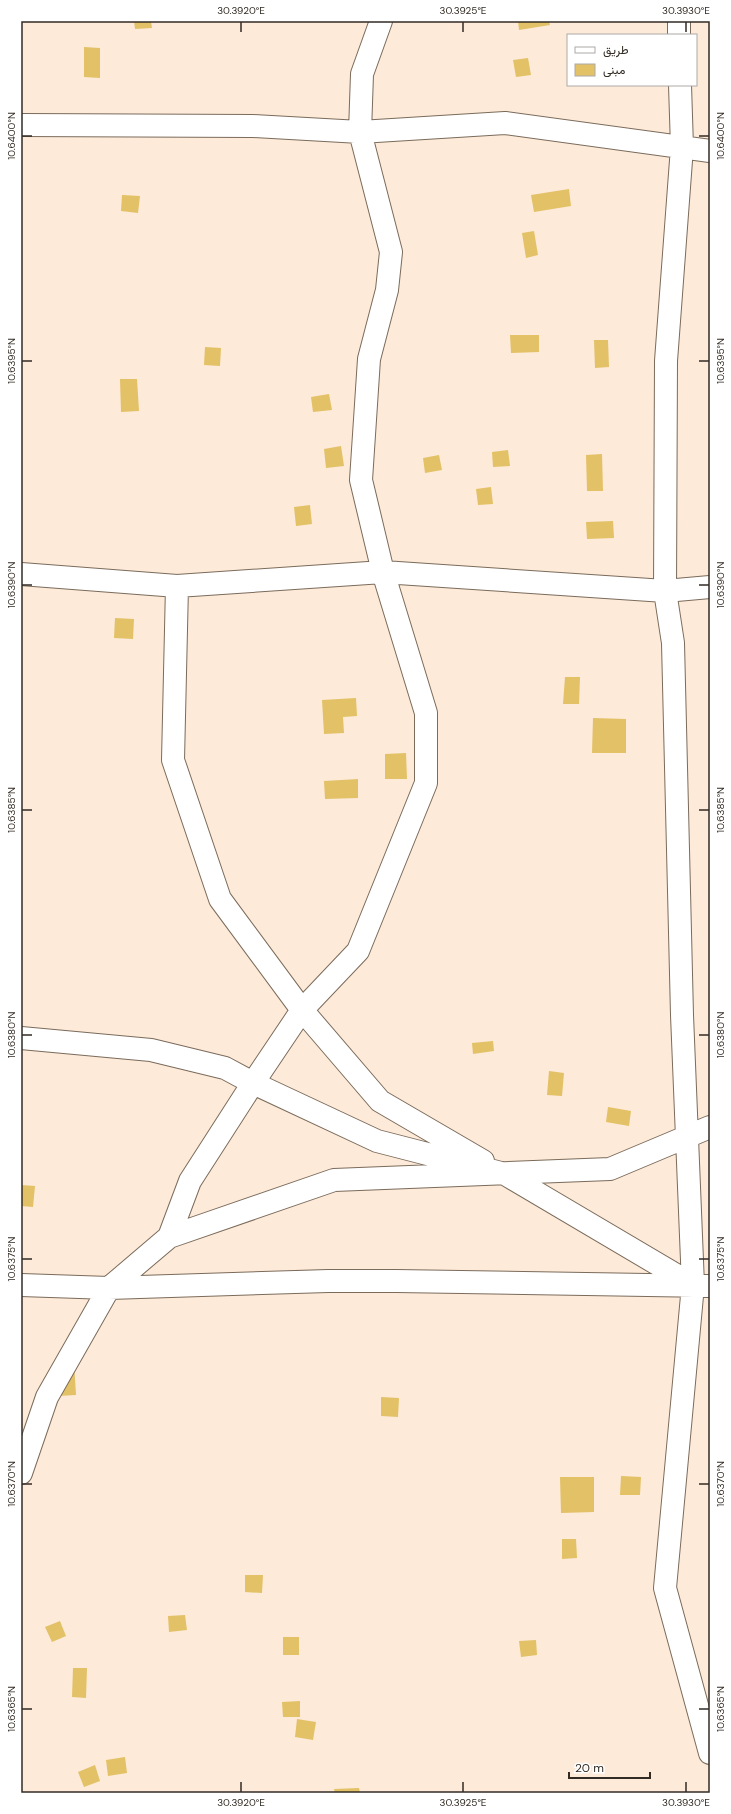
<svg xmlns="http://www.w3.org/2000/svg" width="731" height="1814" viewBox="0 0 731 1814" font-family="'DM Sans',Vazirmatn,sans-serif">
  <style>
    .building { fill: #e3c166 }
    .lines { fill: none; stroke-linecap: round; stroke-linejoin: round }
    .minor-casing { stroke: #7b6b5b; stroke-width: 24 }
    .minor { stroke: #fff; stroke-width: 22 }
    .ticks { fill: none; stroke: #322b24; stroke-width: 1.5 }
    .neatline { fill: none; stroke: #322b24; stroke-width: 1.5 }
    .ticks-label { font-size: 10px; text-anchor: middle; fill: #322b24 }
  </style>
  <rect width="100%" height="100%" fill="#fdead9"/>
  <path class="building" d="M134,21h17l1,7 -17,1z
    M518,21h31l1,4 -31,5z
    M84,47l16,1v30l-16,-1z
    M528,58l3,17 -15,2 -3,-17z
    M569,189l2,17 -37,6 -3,-17z
    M122,195l18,1 -2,17 -17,-2z
    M534,231l4,24 -12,3 -4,-25z
    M510,335h29v17l-28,1z
    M594,340h14l1,27 -14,1z
    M205,347l16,1 -1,18 -16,-1z
    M120,379h17l2,32 -18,1z
    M329,394l3,16 -19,2 -2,-15z
    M341,446l3,20 -18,2 -2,-19z
    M508,450l2,16 -17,1 -1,-15z
    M602,454l1,37h-16l-1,-36z
    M439,455l3,15 -17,3 -2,-15z
    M491,487l2,17 -15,1 -2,-16z
    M310,505l2,19 -16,2 -2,-19z
    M613,521l1,17 -27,1 -1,-17z
    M115,618l19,1 -1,20 -19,-1z
    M565,677h15l-1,27h-16z
    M356,698l1,18 -14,1 1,16 -20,1 -2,-34z
    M593,718l33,1v34h-34z
    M406,753l1,26h-22v-25z
    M358,779v19l-33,1 -1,-18z
    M493,1041l1,10 -21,3 -1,-11z
    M549,1071l15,2 -2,23 -15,-1z
    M608,1107l23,4 -2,15 -23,-4z
    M21,1185l14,1 -2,21 -12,-1z
    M74,1362l2,33 -18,1z
    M381,1397l18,1 -1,19 -17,-1z
    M621,1476l20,1 -1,18h-20z
    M560,1477h34v35l-33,1z
    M562,1539h14l1,19 -15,1z
    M245,1575h18l-1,18 -17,-1z
    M185,1615l2,15 -18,2 -1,-16z
    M60,1621l6,15 -14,6 -7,-15z
    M283,1637h16v18h-16z
    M536,1640l1,15 -16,2 -2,-16z
    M73,1668h14l-1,30 -14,-1z
    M300,1701v16h-17l-1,-15z
    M297,1719l19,3 -3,18 -18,-3z
    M125,1757l2,16 -19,3 -2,-16z
    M95,1765l5,16 -16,6 -6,-15z
    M359,1788l1,5h-25l-1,-4z"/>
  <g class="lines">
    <defs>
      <path id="minor" d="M679,21v14
        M680,85l2,62 -16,214 -1,230 8,52 9,372 11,270 -28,303 45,165
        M21,125l232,1 107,6 145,-9 205,28
        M21,574l156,12 206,-14 282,19 45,-4
        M177,586l-4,174 47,139 82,111 78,91 103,60
        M21,1038l130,12 74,18 28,15 124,58 128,33 188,111
        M169,1237l21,-56 63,-98 49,-73 56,-59 68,-168v-70l-43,-141 -22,-92 8,-121 18,-69 4,-38 -31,-120 2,-58 19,-53
        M21,1285l88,3 219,-7h68l314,5
        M21,1473l26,-76 62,-109 60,-51 165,-57 276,-11 100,-42"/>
    </defs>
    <use href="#minor" class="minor-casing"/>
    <use href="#minor" class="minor"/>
  </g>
  <path class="ticks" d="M241,22v10M463,22v10M686,22v10M22,136h10M699,136h10M22,361h10M699,361h10M22,585h10M699,585h10M22,810h10M699,810h10M22,1035h10M699,1035h10M22,1259h10M699,1259h10M22,1484h10M699,1484h10M22,1709h10M699,1709h10M241,1782v10M463,1782v10M686,1782v10"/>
  <rect width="731" height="1814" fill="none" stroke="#ffffff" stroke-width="44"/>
  <rect x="567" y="34" width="130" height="52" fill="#ffffff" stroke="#adaaa7"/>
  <rect x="575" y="47" width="20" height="6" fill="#ffffff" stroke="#adaaa7"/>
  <text x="603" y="54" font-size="12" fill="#322b24">طريق</text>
  <rect x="575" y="64" width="20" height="12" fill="#e3c166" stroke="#adaaa7"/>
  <text x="603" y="74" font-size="12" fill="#322b24">مبنى</text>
  <path d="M569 1772v6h81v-6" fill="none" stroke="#322b24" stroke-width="2"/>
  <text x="575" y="1772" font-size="12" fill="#322b24" stroke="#ffffff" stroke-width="3" paint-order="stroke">20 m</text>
  <rect x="22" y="22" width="687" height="1770" class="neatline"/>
  <g class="ticks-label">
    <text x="241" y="14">30.3920°E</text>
    <text x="463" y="14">30.3925°E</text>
    <text x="686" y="14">30.3930°E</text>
    <text transform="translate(11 136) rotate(-90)" y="4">10.6400°N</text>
    <text transform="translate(720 136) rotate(-90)" y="4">10.6400°N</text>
    <text transform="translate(11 361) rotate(-90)" y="4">10.6395°N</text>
    <text transform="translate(720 361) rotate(-90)" y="4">10.6395°N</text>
    <text transform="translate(11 585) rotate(-90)" y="4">10.6390°N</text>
    <text transform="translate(720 585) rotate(-90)" y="4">10.6390°N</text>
    <text transform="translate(11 810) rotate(-90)" y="4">10.6385°N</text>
    <text transform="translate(720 810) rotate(-90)" y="4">10.6385°N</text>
    <text transform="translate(11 1035) rotate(-90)" y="4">10.6380°N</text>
    <text transform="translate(720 1035) rotate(-90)" y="4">10.6380°N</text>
    <text transform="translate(11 1259) rotate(-90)" y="4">10.6375°N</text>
    <text transform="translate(720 1259) rotate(-90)" y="4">10.6375°N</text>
    <text transform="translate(11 1484) rotate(-90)" y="4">10.6370°N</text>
    <text transform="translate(720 1484) rotate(-90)" y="4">10.6370°N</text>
    <text transform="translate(11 1709) rotate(-90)" y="4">10.6365°N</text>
    <text transform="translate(720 1709) rotate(-90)" y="4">10.6365°N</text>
    <text x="241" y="1806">30.3920°E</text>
    <text x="463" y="1806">30.3925°E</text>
    <text x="686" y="1806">30.3930°E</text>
  </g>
</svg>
